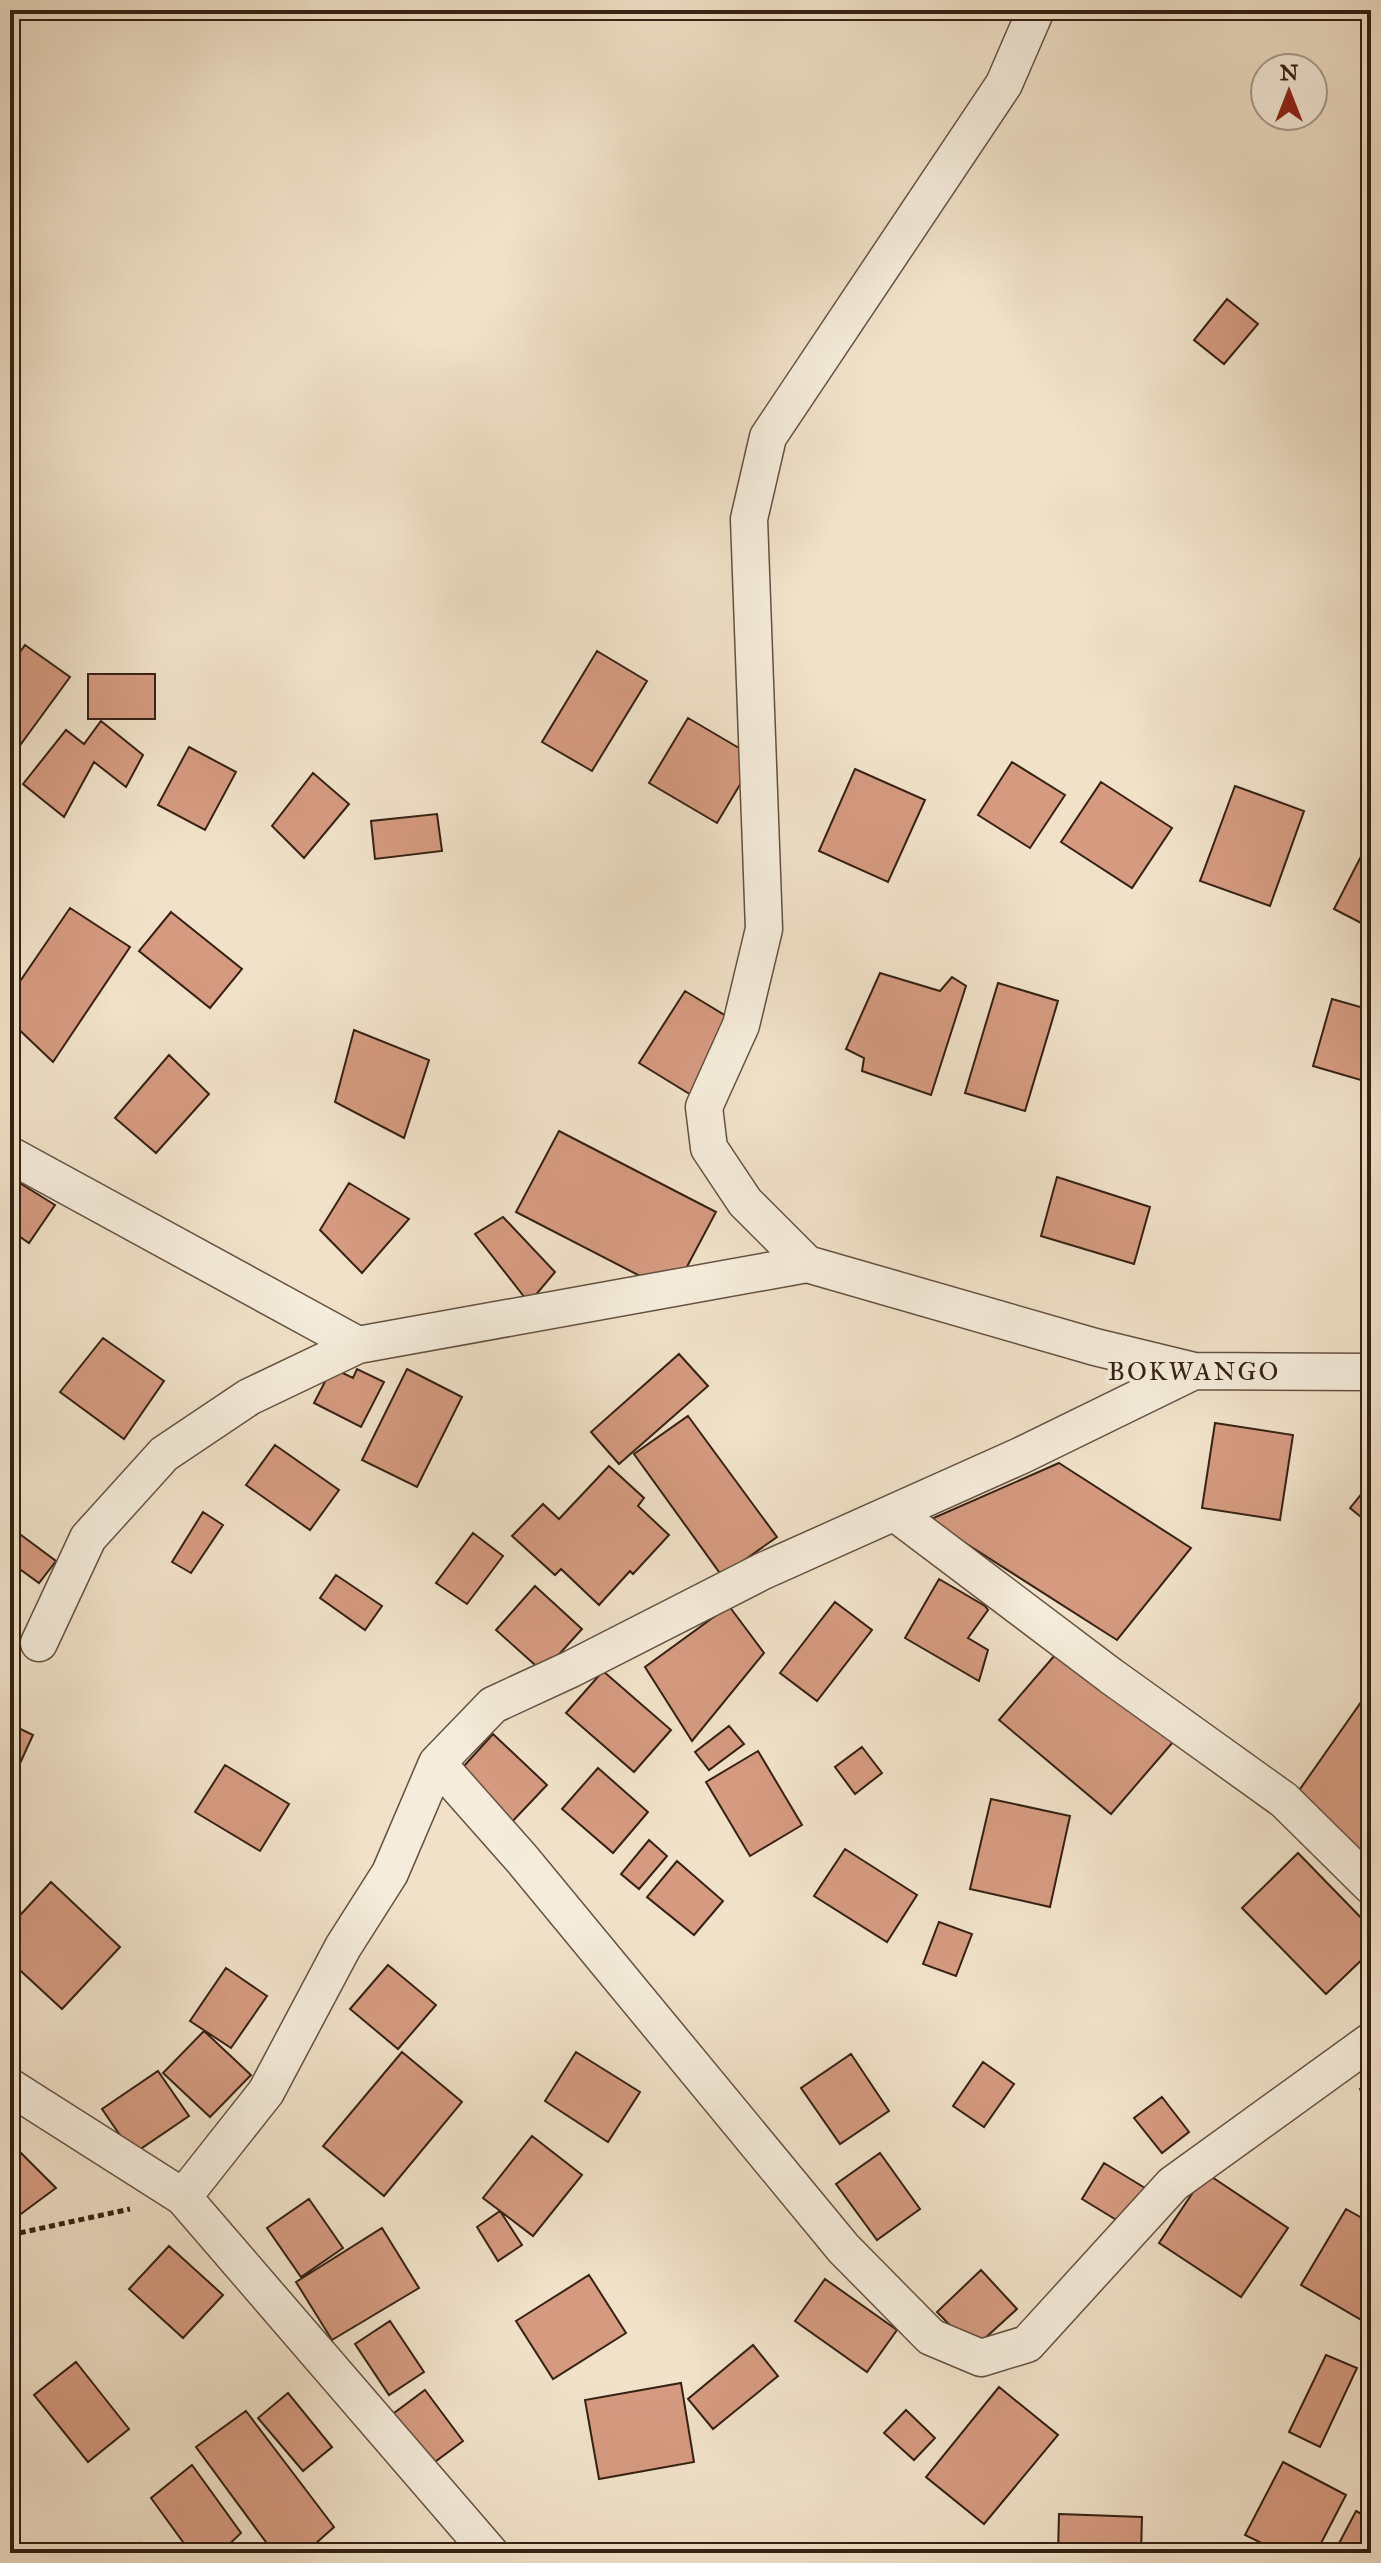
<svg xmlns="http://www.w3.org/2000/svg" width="1381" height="2563" viewBox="0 0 1381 2563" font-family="'IM FELL Great Primer',serif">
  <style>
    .building { fill: #d59a80; stroke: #362113; stroke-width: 2 }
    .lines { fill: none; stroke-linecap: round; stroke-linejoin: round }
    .minor-casing { stroke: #645140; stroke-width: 39 }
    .path { stroke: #362113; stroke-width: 5; stroke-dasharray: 6 4; stroke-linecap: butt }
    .minor { stroke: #f5ecdb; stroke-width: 36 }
    .labels { text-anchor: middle; stroke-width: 8; stroke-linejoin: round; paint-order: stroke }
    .quarter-label { font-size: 26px; letter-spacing: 2px; fill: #362113; stroke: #f5ecdb }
  </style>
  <rect width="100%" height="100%" fill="#f0e1c8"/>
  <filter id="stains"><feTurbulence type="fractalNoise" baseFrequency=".0025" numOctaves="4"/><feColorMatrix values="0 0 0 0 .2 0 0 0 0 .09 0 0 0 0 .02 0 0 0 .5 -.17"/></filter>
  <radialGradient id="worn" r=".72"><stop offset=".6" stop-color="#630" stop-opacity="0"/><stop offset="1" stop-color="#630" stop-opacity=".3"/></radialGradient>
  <path class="building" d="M1227,299l31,25 -34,40 -30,-24z
    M25,645l45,32 -60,82v-93z
    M597,651l50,30 -55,90 -50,-29z
    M88,674h67v45h-67z
    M688,718l68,40 -39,65 -68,-40z
    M101,721l42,34 -17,32 -32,-25 -30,55 -41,-33 43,-54 18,14z
    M189,747l47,25 -31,58 -47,-25z
    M1012,762l53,33 -35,53 -52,-33z
    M855,769l70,31 -37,82 -69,-31z
    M313,773l36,31 -45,54 -32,-32z
    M1101,782l71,46 -40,60 -71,-46z
    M1235,786l69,25 -34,95 -70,-25z
    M437,814l5,37 -67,8 -4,-38z
    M1371,837v91l-37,-19z
    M70,908l60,39 -77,115 -43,-41v-25z
    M171,912l71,57 -32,39 -71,-57z
    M880,973l60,18 12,-14 14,9 -35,109 -69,-24 2,-13 -18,-9z
    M998,983l60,18 -33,110 -60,-18z
    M685,991l56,34 -45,73 -57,-35z
    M1332,999l39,11v73l-58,-17z
    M354,1030l75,30 -25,78 -69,-36z
    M169,1055l40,39 -53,59 -41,-35z
    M559,1131l157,81 -43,81 -157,-81z
    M10,1177l45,28 -26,38 -19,-13z
    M1057,1177l93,30 -16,57 -93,-28z
    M349,1183l60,36 -47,54 -42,-43z
    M503,1217l52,55 -26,31 -54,-69z
    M103,1338l61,43 -40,58 -64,-47z
    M679,1354l29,32 -89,78 -28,-32z
    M332,1368l21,10 4,-9 27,13 -23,45 -47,-24z
    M407,1369l55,28 -45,90 -55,-27z
    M688,1416l89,121 -55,39 -88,-122z
    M1215,1423l78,12 -13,85 -78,-12z
    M275,1445l64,45 -29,40 -64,-45z
    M1059,1463l132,85 -74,92 -188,-120z
    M609,1466l35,32 -6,8 31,29 -36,39 -3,-3 -31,34 -38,-36 -6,6 -43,-39 31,-32 16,15z
    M1371,1482v43l-21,-17z
    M203,1512l20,13 -32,48 -19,-11z
    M17,1532l39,29 -17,22 -29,-21v-20z
    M473,1533l30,23 -36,48 -31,-21z
    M336,1575l46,31 -17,24 -45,-32z
    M939,1579l46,27 3,4 -20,28 20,12 -9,31 -74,-43z
    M535,1586l47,43 -39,43 -47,-42z
    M835,1602l37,28 -55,71 -37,-28z
    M729,1606l35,47 -72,88 -47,-74z
    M1061,1648l112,94 -62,72 -112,-94z
    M603,1671l68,59 -37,42 -68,-59z
    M1371,1688v181l-85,-60z
    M10,1724l23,11 -17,37 -6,-2z
    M729,1726l15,18 -35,26 -14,-18z
    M493,1734l54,51 -40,42 -53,-50z
    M862,1747l20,26 -27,21 -20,-27z
    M758,1751l44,74 -52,31 -44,-74z
    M225,1765l64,39 -29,47 -65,-39z
    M598,1768l50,44 -35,41 -51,-44z
    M991,1799l79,17 -20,91 -80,-18z
    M649,1840l18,16 -28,33 -18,-15z
    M845,1849l72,46 -30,47 -73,-46z
    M1298,1853l73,75v23l-45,43 -84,-86z
    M677,1861l46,40 -29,34 -47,-38z
    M51,1882l69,65 -58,62 -52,-48v-35z
    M939,1922l33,12 -16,42 -33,-12z
    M388,1965l48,40 -38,44 -48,-40z
    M226,1968l41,28 -36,52 -41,-27z
    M204,2031l47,44 -41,42 -47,-44z
    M402,2052l60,50 -78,94 -61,-50z
    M576,2052l64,40 -32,50 -63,-41z
    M851,2054l38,57 -49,33 -39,-56z
    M983,2062l31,22 -30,43 -31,-21z
    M158,2071l31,45 -56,38 -31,-45z
    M1371,2082v25l-11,-18z
    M1162,2097l27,35 -27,21 -28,-35z
    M532,2136l50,39 -49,61 -50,-38z
    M10,2142l46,46 -46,34z
    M880,2153l40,56 -43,31 -41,-56z
    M1104,2163l41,25 -22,36 -41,-25z
    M1206,2173l82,55 -47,69 -82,-54z
    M309,2199l34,49 -42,29 -34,-49z
    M1346,2209l25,14v88l-6,11 -64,-37z
    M500,2211l22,34 -24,16 -21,-34z
    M382,2228l37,60 -87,52 -36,-58z
    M169,2246l54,49 -40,43 -54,-49z
    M981,2270l36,39 -44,40 -36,-37z
    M589,2275l37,58 -73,46 -37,-58z
    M825,2279l72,51 -30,42 -72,-51z
    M390,2321l34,51 -35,23 -34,-51z
    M753,2345l25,31 -65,53 -25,-30z
    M1326,2355l31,13 -37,79 -31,-15z
    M76,2362l53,67 -41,33 -54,-67z
    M681,2383l13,79 -95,17 -14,-79z
    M999,2387l59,48 -74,89 -58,-47z
    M425,2390l38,51 -35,26 -38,-51z
    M288,2393l44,54 -29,24 -45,-53z
    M906,2410l29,28 -21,22 -30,-27z
    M246,2411l88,116 -29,26h-31l-78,-106z
    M1283,2462l63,33 -30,58h-34l-37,-18z
    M192,2465l49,68 -21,20h-29l-40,-55z
    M1356,2511l15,8v34h-37z
    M1059,2514l83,3 -1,36h-83z
    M140,2543l7,10h-21z"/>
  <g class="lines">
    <defs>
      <path id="minor" d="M1036,10l-32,74 -236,353 -19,82 15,410 -23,96 -37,82 5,41 36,54 62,62 288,83 99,24 177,1
        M10,1155l348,190
        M895,1513l216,163 173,124 87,86
        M39,1643l49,-105 76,-84 85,-57 109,-52 449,-81
        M437,1763l85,96 322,390 87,88 50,21 46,-14 146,-160 198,-143
        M10,2087l173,110 307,356
        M183,2197l83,-105 77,-145 47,-74 47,-110 56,-58 78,-36 192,-98 257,-115 174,-85"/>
    </defs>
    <use href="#minor" class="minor-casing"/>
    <path class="path" d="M10,2235l120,-26"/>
    <use href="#minor" class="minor"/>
  </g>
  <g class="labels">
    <g class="quarter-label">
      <text x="1194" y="1380">BOKWANGO</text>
    </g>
  </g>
  <rect width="1381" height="2563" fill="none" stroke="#f0e1c8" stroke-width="40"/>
  <rect x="12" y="12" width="1357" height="2539" fill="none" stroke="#362113" stroke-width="4"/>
  <rect x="20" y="20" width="1341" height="2523" fill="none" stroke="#362113" stroke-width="2"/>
  <g transform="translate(1289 92)"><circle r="38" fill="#f5ecdb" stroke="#a99b8b" stroke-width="2"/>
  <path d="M0-6L14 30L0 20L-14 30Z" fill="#8f2418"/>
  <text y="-12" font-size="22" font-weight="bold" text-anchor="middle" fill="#362113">N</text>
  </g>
  <rect width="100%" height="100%" filter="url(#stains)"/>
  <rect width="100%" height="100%" fill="url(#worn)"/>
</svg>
